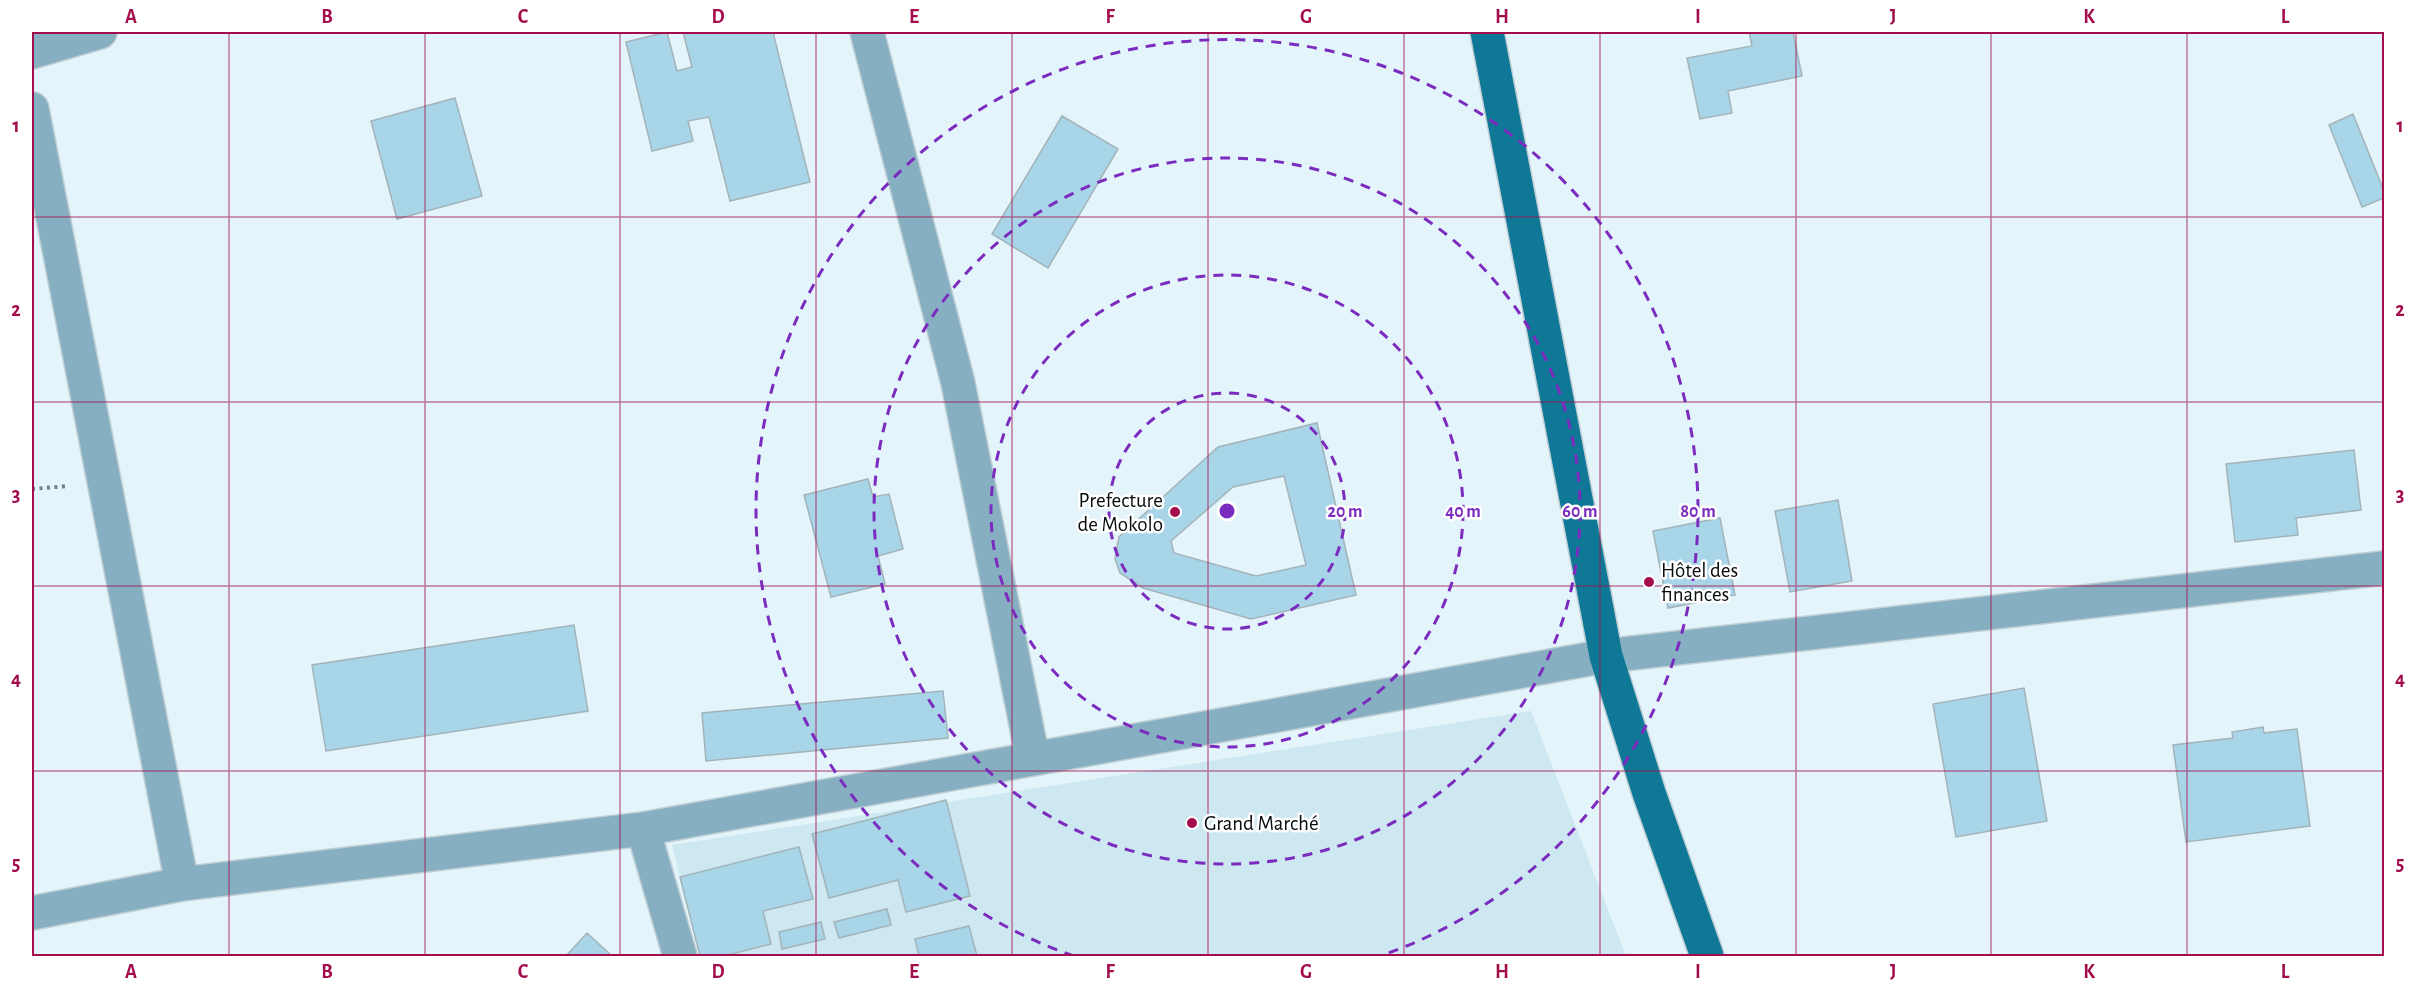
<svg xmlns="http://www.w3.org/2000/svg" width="2416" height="988" viewBox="0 0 2416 988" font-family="'Alegreya Sans',sans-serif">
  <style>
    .built { fill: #cee8f1 }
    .building { fill: #a8d6e8; stroke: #a3b3ba; stroke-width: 1.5; fill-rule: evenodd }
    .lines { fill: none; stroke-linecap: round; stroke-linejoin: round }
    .minor-casing { stroke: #c0cfd5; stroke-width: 36 }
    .major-casing { stroke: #c0cfd5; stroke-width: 36 }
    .path { stroke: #747f84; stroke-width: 4; stroke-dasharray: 3 4.5; stroke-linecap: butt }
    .minor { stroke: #86b0c1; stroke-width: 33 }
    .major { stroke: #0f7896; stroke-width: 33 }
    .grid { fill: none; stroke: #a30d4c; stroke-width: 1.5; stroke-opacity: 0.55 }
    .ring { fill: none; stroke: #7b2cbf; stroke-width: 3; stroke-dasharray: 10 8 }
    .poi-dot { fill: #a30d4c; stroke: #fff; stroke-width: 2 }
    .labels { text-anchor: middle; stroke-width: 5; stroke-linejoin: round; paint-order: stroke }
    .poi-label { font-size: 21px; fill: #080d10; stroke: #fff; text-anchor: start }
    .centre { fill: #7b2cbf; stroke: #fff; stroke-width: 3 }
    .ring-label { font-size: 18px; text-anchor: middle; font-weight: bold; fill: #7b2cbf; stroke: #fff; stroke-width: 5; stroke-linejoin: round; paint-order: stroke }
    .neatline { fill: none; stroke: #a30d4c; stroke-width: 2 }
    .grid-label { font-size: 20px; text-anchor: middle; font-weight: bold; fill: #a30d4c }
  </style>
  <rect width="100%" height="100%" fill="#e3f4fb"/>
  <path class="built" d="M1531,711l95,245h-926l-28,-111z"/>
  <path class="building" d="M667,32l10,39 15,-4 -9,-35h90l37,150 -80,19 -21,-84 -21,4 5,20 -41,10 -26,-109z
    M1749,32h44l9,44 -74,15 4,22 -32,6 -13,-61 65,-12z
    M455,98l27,98 -85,23 -26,-98z
    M2353,114l31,77v7l-22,9 -33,-82z
    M1062,116l56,33 -70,119 -56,-34z
    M1317,423l39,172 -105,24 -108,-31 -23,-15 -5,-14 4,-22 99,-90zM1284,476l22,89 -50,11 -82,-23 -3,-12 62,-54z
    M2354,450l7,60 -65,8 2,17 -63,7 -9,-78z
    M868,479l5,18 16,-3 14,55 -25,7 7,28 -54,13 -27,-102z
    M1838,500l14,81 -62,11 -15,-81z
    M1720,518l15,77 -67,13 -15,-77z
    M574,625l14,86 -262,40 -14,-86z
    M2024,688l23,133 -91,16 -23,-133z
    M943,691l5,47 -242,23 -4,-48z
    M2263,727l1,6 33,-4 13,97 -124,16 -13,-97 60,-7 -1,-6z
    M946,800l24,96 -64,16 -8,-32 -69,18 -17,-64z
    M799,847l14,52 -50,12 8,33 -47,12h-24l-20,-79z
    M887,909l4,16 -52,13 -5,-16z
    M821,922l4,17 -43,10 -3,-17z
    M969,926l8,30h-58l-4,-17z
    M587,933l25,23h-46z"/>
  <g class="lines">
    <defs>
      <path id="minor" d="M867,32l91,351 75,376
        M32,52l68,-20
        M32,109l150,775
        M643,829l37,127
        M32,913l150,-29 461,-55 963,-173 778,-88"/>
      <path id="major" d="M1487,32l119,624 43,137 58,163"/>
    </defs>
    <use href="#minor" class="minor-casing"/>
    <use href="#major" class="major-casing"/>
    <path class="path" d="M32,489l36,-3"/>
    <use href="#minor" class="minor"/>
    <use href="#major" class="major"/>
  </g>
  <path class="grid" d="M229,32v924M425,32v924M620,32v924M816,32v924M1012,32v924M1208,32v924M1404,32v924M1600,32v924M1796,32v924M1991,32v924M2187,32v924M32,217h2352M32,402h2352M32,586h2352M32,771h2352"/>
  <g class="ring">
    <circle cx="1227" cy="511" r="118"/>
    <circle cx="1227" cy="511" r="236"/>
    <circle cx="1227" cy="511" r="353"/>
    <path d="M1074 956A471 471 0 1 1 1380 956"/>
  </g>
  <g class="poi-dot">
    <circle cx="1175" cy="512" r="6"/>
    <circle cx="1649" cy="582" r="6"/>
    <circle cx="1192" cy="823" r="6"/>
  </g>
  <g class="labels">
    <g class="poi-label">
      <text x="1163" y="507" text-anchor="end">Prefecture<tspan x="1163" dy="24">de Mokolo</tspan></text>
      <text x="1661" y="577">Hôtel des<tspan x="1661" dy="24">finances</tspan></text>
      <text x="1204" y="830">Grand Marché</text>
    </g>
  </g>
  <circle cx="1227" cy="511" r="9" class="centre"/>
  <g class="ring-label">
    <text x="1345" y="517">20 m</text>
    <text x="1463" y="517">40 m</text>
    <text x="1580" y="517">60 m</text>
    <text x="1698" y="517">80 m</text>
  </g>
  <rect width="2416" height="988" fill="none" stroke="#ffffff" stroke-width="66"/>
  <rect x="33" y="33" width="2350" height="922" class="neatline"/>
  <g class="grid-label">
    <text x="131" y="23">A</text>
    <text x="327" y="23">B</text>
    <text x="523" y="23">C</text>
    <text x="718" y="23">D</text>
    <text x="914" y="23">E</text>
    <text x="1110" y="23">F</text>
    <text x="1306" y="23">G</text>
    <text x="1502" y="23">H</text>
    <text x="1698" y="23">I</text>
    <text x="1893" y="23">J</text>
    <text x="2089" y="23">K</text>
    <text x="2285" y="23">L</text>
    <text x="16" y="132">1</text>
    <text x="2400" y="132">1</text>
    <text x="16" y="316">2</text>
    <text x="2400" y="316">2</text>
    <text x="16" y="501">3</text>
    <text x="2400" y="501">3</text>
    <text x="16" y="685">4</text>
    <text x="2400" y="685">4</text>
    <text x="16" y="870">5</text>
    <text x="2400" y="870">5</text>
    <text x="131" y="978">A</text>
    <text x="327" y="978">B</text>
    <text x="523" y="978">C</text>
    <text x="718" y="978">D</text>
    <text x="914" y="978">E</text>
    <text x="1110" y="978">F</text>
    <text x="1306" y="978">G</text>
    <text x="1502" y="978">H</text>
    <text x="1698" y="978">I</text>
    <text x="1893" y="978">J</text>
    <text x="2089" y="978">K</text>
    <text x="2285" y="978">L</text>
  </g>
</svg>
